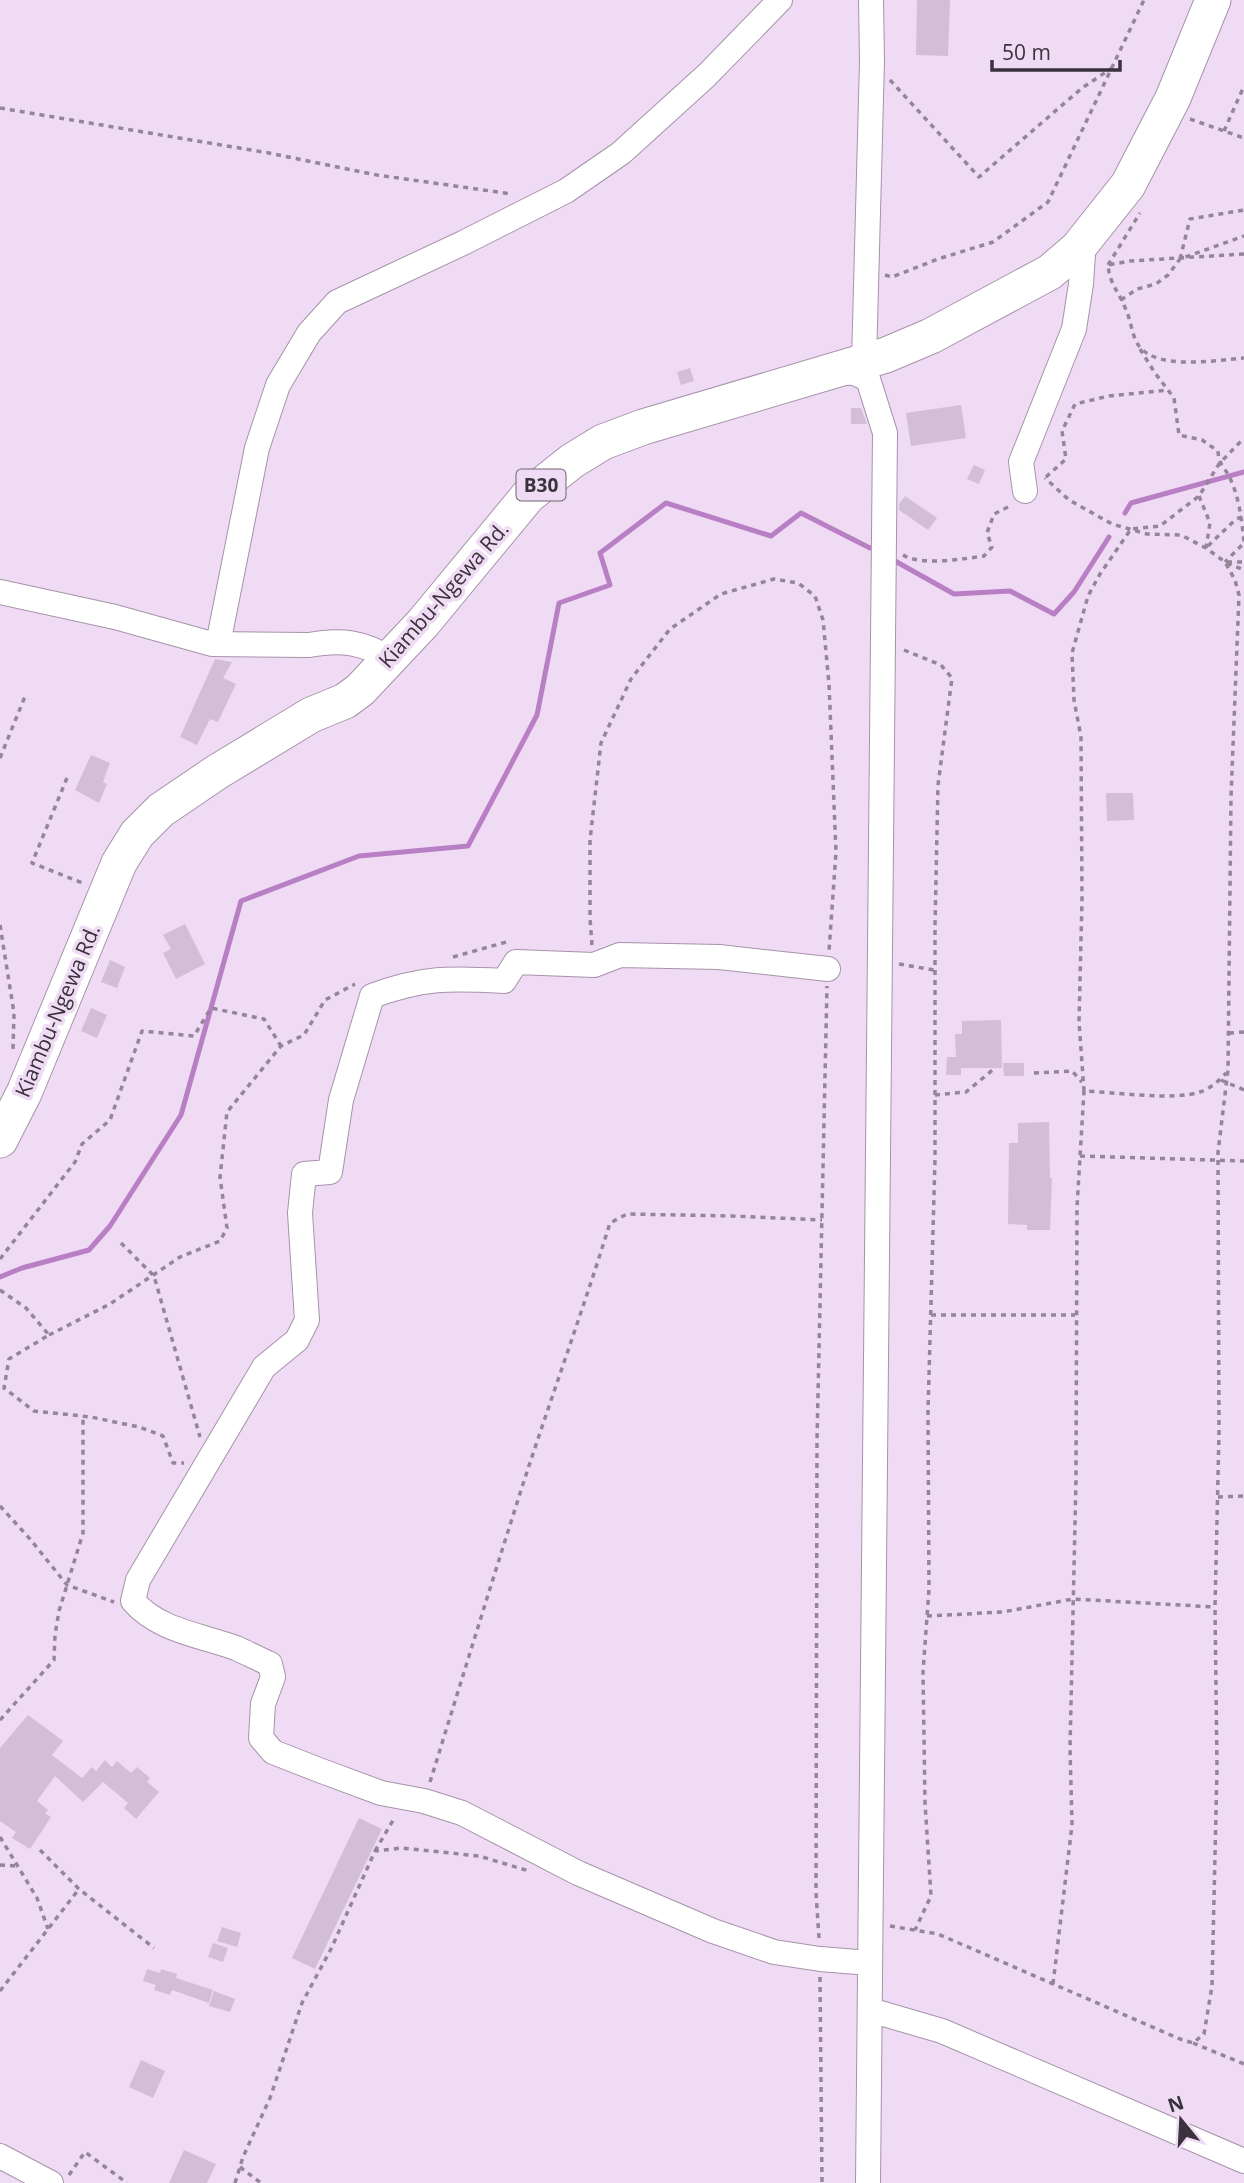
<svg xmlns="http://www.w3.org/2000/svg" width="1244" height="2183" viewBox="0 0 1244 2183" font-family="'Open Sans',sans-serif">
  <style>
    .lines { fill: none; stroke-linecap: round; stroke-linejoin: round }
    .stream { stroke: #b97fc5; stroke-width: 5 }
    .building { fill: #d2bed6 }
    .minor-casing { stroke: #a693a9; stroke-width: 26 }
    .highway-casing { stroke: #a693a9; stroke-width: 37 }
    .path { stroke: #948597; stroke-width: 3.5; stroke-dasharray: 5 5; stroke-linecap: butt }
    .minor { stroke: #fff; stroke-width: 24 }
    .highway { stroke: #fff; stroke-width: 35 }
    .labels { text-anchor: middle; stroke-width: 7; stroke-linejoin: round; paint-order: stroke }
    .shield { fill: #f0dbf4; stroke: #716573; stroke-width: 2 }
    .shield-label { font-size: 19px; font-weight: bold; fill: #3a323c }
    .street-label { font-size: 21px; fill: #3a323c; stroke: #f0dbf4 }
  </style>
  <rect width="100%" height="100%" fill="#f0dbf4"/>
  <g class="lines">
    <path class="stream" d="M1125,513l6,-10 113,-31
      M895,561l59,33 56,-3 44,23 20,-22 35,-55
      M0,1277l22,-9 67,-18 21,-24 71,-111 60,-214 118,-45 109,-10 69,-131 22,-112 51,-18 -10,-32 66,-50 105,33 30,-23 69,35"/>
  </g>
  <path class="building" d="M917,0h33l-2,56 -32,-1z
    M690,368l4,13 -13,4 -4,-13z
    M961,405l5,33 -55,8 -5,-33z
    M851,408h10l6,16h-16z
    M974,465l11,5 -6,14 -12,-5z
    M905,496l32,22 -9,12 -29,-20v-6z
    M215,659l17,3 -9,16 13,6 -18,38 -8,-3 -13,26 -17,-8z
    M91,755l19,8 -7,19 4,2 -8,19 -24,-13z
    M1106,793h27l1,27 -27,1z
    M185,924l20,40 -29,15 -13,-26 8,-4 -8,-14z
    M110,960l15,7 -8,21 -16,-6z
    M91,1008l16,7 -10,23 -16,-7z
    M1001,1020l1,48h-41v7h-15l1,-18h9l-1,-23h7v-13z
    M1003,1063h21v13h-20z
    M1049,1122l1,56h2l-2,52h-23v-5l-19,-1 1,-81h9v-20z
    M28,1715l35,26 -11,14 30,23 10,-11 4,4 9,-11 7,7 5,-6 14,12 6,-6 13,11 -3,4 12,10 -23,27 -12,-11 4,-5 -25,-21 -20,20 -28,-26 -18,25 11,9 -3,3 6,4 -21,32 -18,-11 4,-6 -16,-11v-73z
    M359,1818l23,11 -67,140 -23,-11z
    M222,1927l19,6 -4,14 -20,-6z
    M213,1943l15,5 -5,14 -15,-5z
    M147,1969l13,4 1,-4 16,5 -1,4 37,12 -4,13 -37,-13 -2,5 -16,-5 2,-5 -13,-4z
    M214,1991l21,8 -5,13 -21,-6z
    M141,2060l24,11 -12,27 -24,-11z
    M184,2150l32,14 -9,19h-38z"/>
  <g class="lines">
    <defs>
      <path id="minor" d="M864,362l8,-301 -1,-61
        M836,372l18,1 14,6 17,54 -17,1750
        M1025,491l-4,-29 53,-133 7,-45 3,-44
        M0,592l115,25 97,27 97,1c32,-6 54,-3 81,14
        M218,644l39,-196 21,-63 31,-52 28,-31 126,-59 103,-52 55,-38 86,-78 73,-75
        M828,969l-109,-12 -99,-2 -26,10 -78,-3 -12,19c-54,-3 -81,-4 -132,15l-31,104 -11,72 -26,2 -4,39 7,107 -10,20 -33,27 -126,213 -5,21c26,30 68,34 103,47 11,5 23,11 34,16l3,13 -10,27 -2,34 12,14 46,18 62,23 43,8 38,12 116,60 135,58 61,21 46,7 50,4
        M870,2010l72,21 302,130
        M0,2156l51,27"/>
      <path id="highway" d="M0,1140l24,-47 95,-230 18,-29 24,-24 56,-38 94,-57 34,-14 15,-11 63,-67 105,-127 44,-35 31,-19 40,-15 243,-72 45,-19 119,-64 28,-24 50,-63 45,-87 40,-98"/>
    </defs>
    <use href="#minor" class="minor-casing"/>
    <use href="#highway" class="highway-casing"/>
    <path class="path" d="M890,80l89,97 103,-89 30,-20
      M0,108l269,45 108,22 135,19
      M1190,119l54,19
      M1224,131l20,-45
      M1244,254l-114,7 -22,4c2,21 11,26 18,45 5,10 6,27 13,36 19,25 77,14 105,12
      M1180,259l10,-40 54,-9
      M1108,265l32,-52
      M885,275l7,2 46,-18 55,-17 55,-40 96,-202
      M1121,300l16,-11 19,-5 12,-9 12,-16 64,-23
      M1140,349l15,24 19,25 5,37 23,5 16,11c1,14 5,14 11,25 10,20 13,45 15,67l-19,19
      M1046,477l20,-18 -4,-28 13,-27 34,-8 59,-6
      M1199,496l11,27 -4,25
      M1208,546l28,-27 8,-3
      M903,555c17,11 60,4 81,1l8,-9 -5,-14 7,-19 18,-9
      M1227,562h17
      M1227,563l17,7
      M904,650l37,15 11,13 -14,107 -3,141v233l-7,252 1,178 -6,83 2,131 6,93 -16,34
      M0,758l26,-64
      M67,778l-35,85 53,21
      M0,925l14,88 -1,36
      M592,945l-2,-27v-78l11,-97 30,-64 39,-50 51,-35 53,-15 24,4 17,13 8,24 6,64 7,168 -7,99
      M453,957l57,-16
      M899,964l35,6
      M1229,1033l15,-1
      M1034,1073l38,-2 10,11
      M1221,1080l23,10
      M1084,1091l-5,-69 3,-123 -1,-162 -7,-37 -2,-47 16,-57 12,-22 31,-45 29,-3 39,-30 20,-32 25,-26
      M935,1095l31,-3 29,-24
      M1080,1156l164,5
      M121,1243l33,33 46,161
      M0,1259l75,-97 7,-18 28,-24 32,-89 52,5 17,-28 53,11 17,27
      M0,1290l26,18 23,27 -40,24 -5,29 30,23 57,6 48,10 24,9 10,27h11
      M931,1315h144
      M49,1335l61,-31 70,-47 40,-16 7,-13 -7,-51 7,-65 54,-66 23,-11 21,-35 30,-16
      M1218,1497l26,-1
      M0,1506l30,33 37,46 47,17
      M927,1616l76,-4 70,-13 142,8
      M0,1720l54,-60 1,-25 4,-24 24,-78v-117
      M430,1782c31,-100 62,-201 94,-301 28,-86 59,-171 86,-258l17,-9 105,2 90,4
      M0,1837l37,61 11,31
      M40,1850l39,39 75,59
      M375,1851l20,-34
      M0,1865l17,1
      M890,1926l48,8 242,105 13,4 11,-9 8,-48 5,-218 -2,-161 4,-174 -1,-281 10,-82 3,-273 8,-202 -4,-15 -10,-18 -19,-14 -25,-13 -34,-1 -35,-10 -43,-24 -24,-22
      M819,1938l-3,-45 1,-453 10,-454
      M820,1977l2,206
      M1053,1984l19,-159 -2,-77 6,-270 1,-271 7,-116c30,1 88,10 116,1 10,-3 20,-12 26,-19
      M0,1991l79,-102
      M1193,2043l51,21
      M240,2167l21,16
      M69,2175l16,-23 42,31
      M235,2183l8,-26 27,-59 32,-95 29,-54 44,-98 27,-3 77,8 50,15"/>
    <use href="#minor" class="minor"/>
    <use href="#highway" class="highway"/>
  </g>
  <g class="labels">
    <rect class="shield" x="516.5" y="469.5" width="49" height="31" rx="5"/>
    <g class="shield-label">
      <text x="541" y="492">B30</text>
    </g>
    <g class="street-label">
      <text transform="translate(444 595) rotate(-49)" y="7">Kiambu-Ngewa Rd.</text>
      <text transform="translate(58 1011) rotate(-67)" y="7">Kiambu-Ngewa Rd.</text>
    </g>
  </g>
  <g transform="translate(1181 2120) rotate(342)" stroke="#f0dbf4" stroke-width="5" paint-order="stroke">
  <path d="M0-5L12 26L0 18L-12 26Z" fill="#3a323c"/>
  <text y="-10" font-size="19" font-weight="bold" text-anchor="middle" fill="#3a323c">N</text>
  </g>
  <path d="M992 60v10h128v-10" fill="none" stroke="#3a323c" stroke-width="3.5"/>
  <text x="1002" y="60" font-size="21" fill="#3a323c" stroke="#f0dbf4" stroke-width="5" paint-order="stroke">50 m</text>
</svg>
